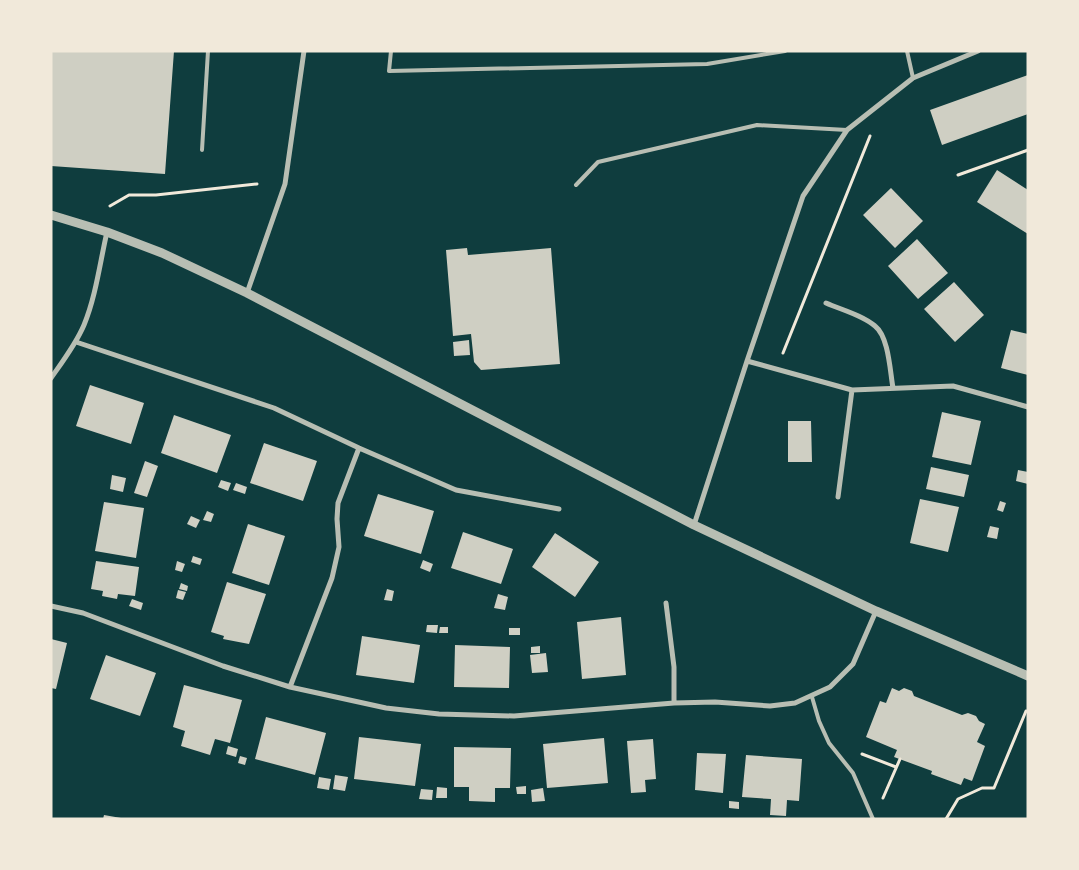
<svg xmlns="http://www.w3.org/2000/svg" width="1079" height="870" viewBox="0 0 1079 870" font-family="Merriweather,serif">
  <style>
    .building { fill: #cfcfc3 }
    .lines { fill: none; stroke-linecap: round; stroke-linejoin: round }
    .path { stroke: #f1e9da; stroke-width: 3 }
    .service { stroke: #b8beb3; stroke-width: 4 }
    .minor { stroke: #b8beb3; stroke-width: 5 }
    .tertiary { stroke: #b8beb3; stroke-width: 9 }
  </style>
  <rect width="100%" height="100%" fill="#0f3d3e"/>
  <path class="building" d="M51,51h123l-9,123 -114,-8z
    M1028,75v39l-86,31 -12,-35z
    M997,170l31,20v44l-51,-32z
    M891,188l32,33 -28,27 -32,-33z
    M917,239l31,34 -30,26 -30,-33z
    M467,248l1,7 83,-7 9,116 -79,6 -7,-8 -3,-28 -18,2 -7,-86z
    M954,282l30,33 -29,27 -31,-33z
    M1011,330l17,4v41l-27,-7z
    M469,340l1,15 -16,1 -1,-14z
    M90,385l54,18 -13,41 -55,-18z
    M942,412l39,9 -10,44 -39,-8z
    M174,415l57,20 -14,38 -56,-20z
    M788,421h23l1,41h-24z
    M264,443l53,18 -14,40 -53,-18z
    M145,461l13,5 -11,31 -13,-4z
    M931,467l38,8 -5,22 -38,-8z
    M1018,470l10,2v12l-12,-3z
    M112,475l14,3 -3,14 -13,-3z
    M221,480l10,3 -3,8 -10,-4z
    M236,483l11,4 -2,7 -12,-4z
    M378,494l56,17 -13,43 -57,-18z
    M920,499l39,8 -11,45 -38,-9z
    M1000,501l6,2 -3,9 -6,-2z
    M104,502l40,6 -8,50 -41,-7z
    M207,511l7,3 -3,8 -8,-2z
    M191,516l9,4 -4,8 -9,-4z
    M248,524l37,12 -16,49 -37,-12z
    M990,526l9,2 -2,11 -10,-2z
    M463,532l50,17 -12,35 -50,-16z
    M555,533l44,29 -24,35 -43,-30z
    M193,556l9,3 -2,6 -9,-3z
    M423,560l10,4 -3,8 -10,-4z
    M96,561l43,6 -4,29 -17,-2 -1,5 -15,-3 1,-5 -12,-2z
    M177,561l8,3 -3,8 -7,-2z
    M227,582l39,12 -17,50 -26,-5 1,-3 -13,-4z
    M181,583l7,3 -1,5 -8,-2z
    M387,589l7,2 -2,10 -8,-1z
    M178,590l8,2 -3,8 -7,-2z
    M498,594l10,3 -3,13 -11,-2z
    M132,599l11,4 -2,7 -12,-4z
    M621,617l5,58 -44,4 -5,-57z
    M427,625h11l-1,8 -11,-1z
    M440,627h8v6h-9z
    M509,628h11v7h-11z
    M362,636l58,9 -6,38 -58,-8z
    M51,639l16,4 -11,46 -5,-1z
    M455,645l55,2 -1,41 -55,-1z
    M540,646v7h-9v-6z
    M546,653l2,19 -16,1 -2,-18z
    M106,655l50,18 -16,43 -50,-17z
    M184,685l58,15 -12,43 -15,-4 -5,16 -29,-9 4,-15 -12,-4z
    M892,688l7,3 5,-3 8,3 2,5 48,19 6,-2 8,3 3,5 6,3 -8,18 8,4 -13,35 -8,-3 -3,7 -30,-11 1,-3 -38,-14 3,-7 -31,-13 14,-36 6,2z
    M266,717l60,16 -11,42 -60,-16z
    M359,737l62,7 -6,42 -61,-7z
    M604,738l4,45 -61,5 -4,-44z
    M653,739l3,40 -11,1 1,12 -15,1 -4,-52z
    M228,746l10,3 -2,8 -10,-3z
    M454,747l57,1 -1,40h-15v14l-26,-1v-14h-15z
    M697,753l29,1 -3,39 -28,-3z
    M746,755l56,4 -3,42 -12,-1 -1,16 -16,-1 1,-16 -29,-2z
    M240,756l7,2 -2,7 -7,-2z
    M335,775l13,2 -3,14 -12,-2z
    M319,777l12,2 -2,11 -12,-2z
    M526,786v8h-9l-1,-7z
    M437,787l10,1v10h-11z
    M543,788l2,13 -13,1 -1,-12z
    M421,789l12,1 -1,10 -13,-1z
    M729,801l10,1v7l-10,-1z
    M104,815l17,3v1h-18z"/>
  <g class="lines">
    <path class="path" d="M958,175l70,-25
      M110,206l19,-11h27l101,-11
      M783,353l87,-217
      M862,754l34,13
      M883,798l17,-39
      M946,819l12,-20 24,-11h12l32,-77"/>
    <path class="service" d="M391,51l-2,20 318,-7 78,-13
      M907,51l6,27
      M202,150l6,-99
      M576,185l22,-23 159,-37 90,5
      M812,697l7,24 10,22 24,30 20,46"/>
    <path class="minor" d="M247,293l38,-109 19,-133
      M826,303c16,7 36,12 49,23 14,11 15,46 18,62
      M76,342l198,66 85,40 97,42 103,19
      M747,361l105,29 101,-4 75,21
      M51,378c12,-17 25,-34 33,-53 12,-29 16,-63 23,-93
      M838,497l14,-107
      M694,525l53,-164 56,-165 44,-66 66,-52 65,-27
      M666,603l8,64v36
      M51,606l32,7 140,53 67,21 96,21 53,6 75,2 160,-13 41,-1 55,4 25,-3 35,-16 23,-23 23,-53
      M290,687l42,-109 7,-31 -2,-28 1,-16 21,-55"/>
    <path class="tertiary" d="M51,215l56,17 55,21 85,40 447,232 182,86 152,65"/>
  </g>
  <rect width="1079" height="870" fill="none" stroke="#f1e9da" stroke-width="105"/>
</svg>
